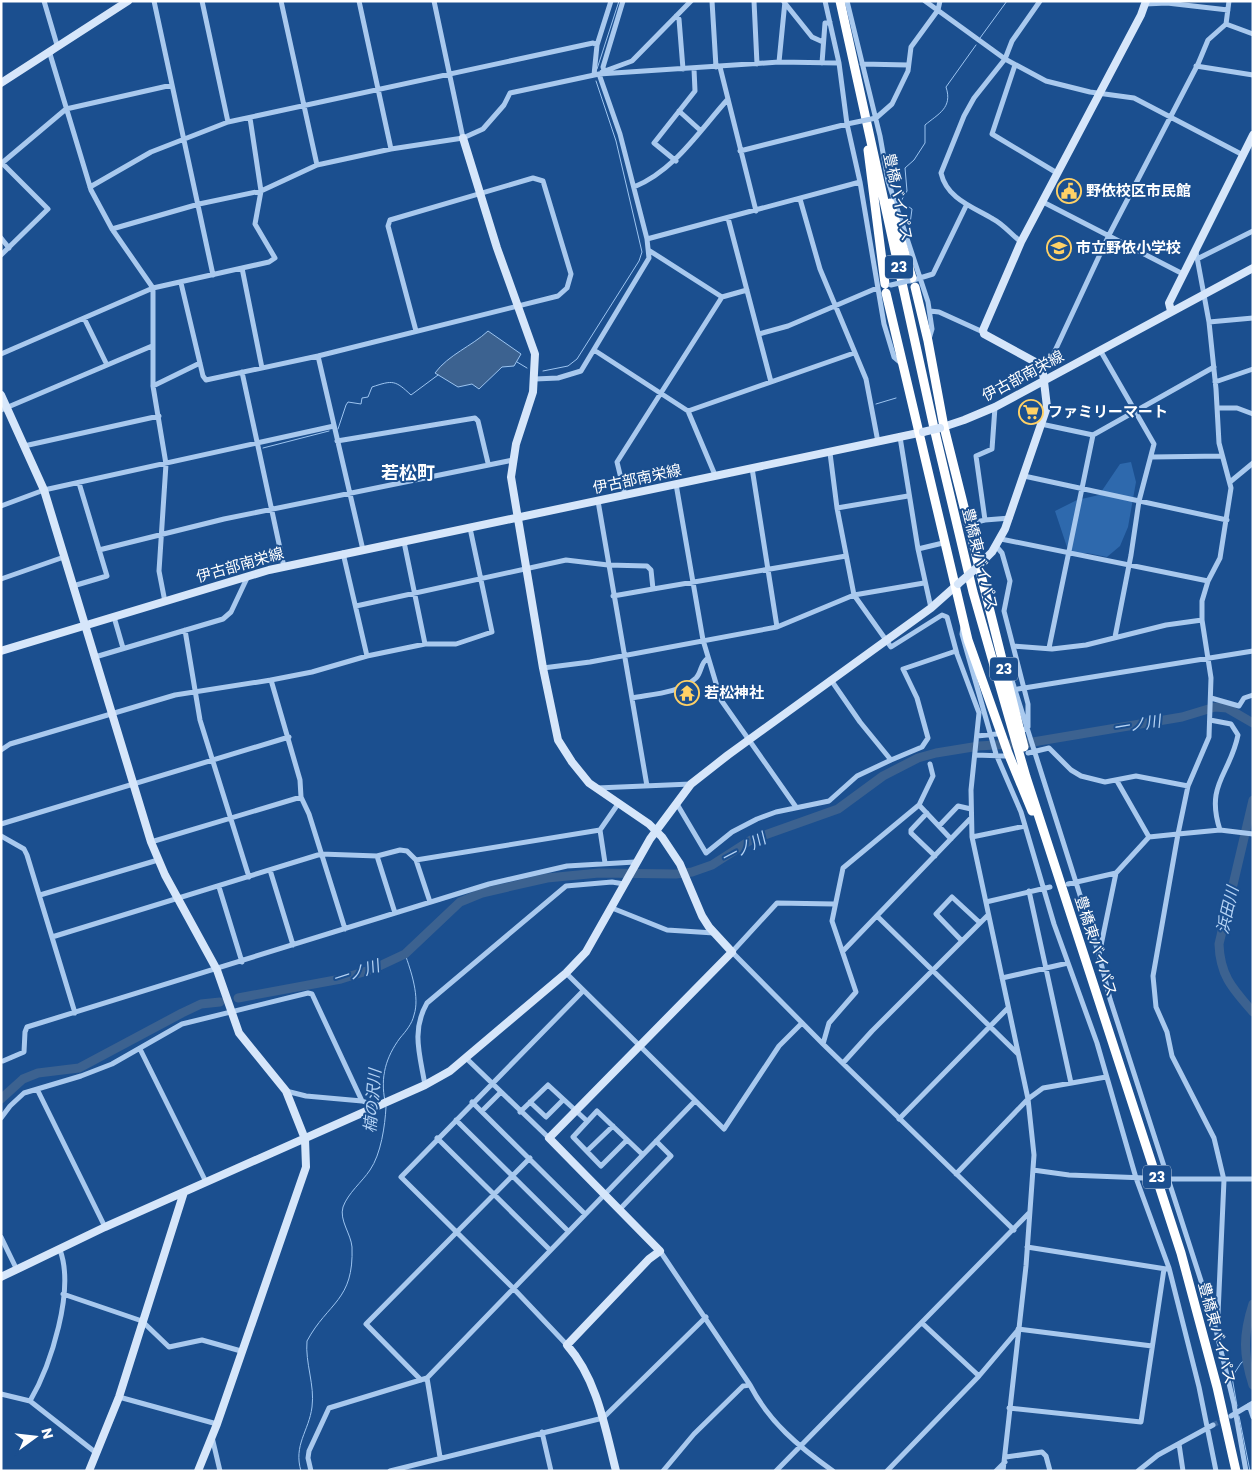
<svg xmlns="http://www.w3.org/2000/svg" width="1254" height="1472" viewBox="0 0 1254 1472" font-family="Poppins,'Noto Sans JP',sans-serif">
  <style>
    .green { fill: #2e69ad }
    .water { fill: #3c6290; stroke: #9cc4f0 }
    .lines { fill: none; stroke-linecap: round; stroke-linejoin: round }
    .stream { stroke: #9cc4f0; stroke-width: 1 }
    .river { stroke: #3c6290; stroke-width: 9 }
    .street-tunnel { stroke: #3d69a0; stroke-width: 5; stroke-dasharray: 5 2.5; stroke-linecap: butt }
    .street { stroke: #a9c9ee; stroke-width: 5 }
    .secondary { stroke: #d6e6fa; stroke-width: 8 }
    .highway { stroke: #fff; stroke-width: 9 }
    .street-bridge { stroke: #a9c9ee; stroke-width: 5 }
    .secondary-bridge { stroke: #d6e6fa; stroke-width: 8 }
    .labels { text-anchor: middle; stroke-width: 4; stroke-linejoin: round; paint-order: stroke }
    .shield { fill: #1b4f8f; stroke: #bbcadd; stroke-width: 1 }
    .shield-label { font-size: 14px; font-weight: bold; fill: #fff }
    .poi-label { font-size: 15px; font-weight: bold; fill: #fff; stroke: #1b4f8f; text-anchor: start }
    .street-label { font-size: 15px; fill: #fff; stroke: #1b4f8f }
    .water-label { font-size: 16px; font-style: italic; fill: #b5d3f5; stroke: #1b4f8f }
    .quarter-label { font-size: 18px; font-weight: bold; fill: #fff; stroke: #1b4f8f }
  </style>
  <rect width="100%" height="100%" fill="#1b4f8f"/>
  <path class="green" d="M1131,462l5,20 -8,45 -8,19 -13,11 -20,-4h-18l-14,-42 22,-11 22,-5 21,-31z"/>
  <path class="water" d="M488,331l33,23 -7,12 -12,1 -23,22 -7,-5 -14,3 -23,-14c13,-18 37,-27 53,-42z"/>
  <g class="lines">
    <path class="stream" d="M980,38l27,-37
      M597,69l22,-68
      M910,224l2,-15 -3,-2 -6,1 -2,-7 6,-10 -2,-23 9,-8 11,-17v-18c13,-11 28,-17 21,-38l30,-42
      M517,362l10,6
      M543,371l25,-5 9,-7 62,-98 3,-9 -26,-111 -20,-60
      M876,404l20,-6
      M338,429l8,-24 2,-3 13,2 1,-6 6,-1 4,-10c21,-7 23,-7 39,8l27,-20
      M263,448l66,-17
      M385,1101c-5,-24 1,-44 15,-63 6,-7 12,-14 14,-23 6,-18 -3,-44 -9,-61
      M1237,1406l-5,-29 9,-14 4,-3
      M1239,1416l11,55
      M301,1471c-8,-26 8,-40 11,-64 3,-22 -7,-44 -5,-66 21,-39 47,-40 45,-94 -1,-13 -13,-27 -9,-40 5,-14 19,-25 27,-37 11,-16 15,-44 16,-63"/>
    <path class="river" d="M1253,800l-34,144c1,32 14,45 34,68
      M238,998l103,-19 32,-10 32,-15 55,-52 22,-9 65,-15 52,-5 77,1 16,-2 20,-7 39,-25 87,-31 45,-33 35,-18 18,-5 43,-7 48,-3 155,-26 33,-10 12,1 26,15
      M1,1099l22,-20 15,-6 41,-5 103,-55 19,-9 19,-2
      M1253,1304c-10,31 -10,50 0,81"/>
    <path class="street-tunnel" d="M1213,1425l18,-9"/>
    <path class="street" d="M44,1l13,44 -7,9 41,136 21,39 41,59v98l13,78 -7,107 6,31
      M154,1l59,274
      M202,1l26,121
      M281,1l36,164
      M359,1l32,148
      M434,1l29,137
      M712,1l4,66
      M754,1l3,63
      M825,1l14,62 8,61 13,58 24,142 10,33 7,6
      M847,1l33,135 8,45 40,121 4,27 -3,10
      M925,1l80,58 41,22 44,11 44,6 109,57
      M784,2l28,35 11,5
      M1145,4l22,-1 61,7
      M676,16l3,3 4,50
      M1226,24l27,10
      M779,62l6,-61
      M822,63l3,-40 5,-1
      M862,64l46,1
      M1015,65l-23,69 65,39
      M1196,66l57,9
      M720,67l36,144
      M604,71l-1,-4 20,-66
      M602,72l30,-11 59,-60
      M594,75l3,-30 14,-44
      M679,111l21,19
      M876,118l16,-14 16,-33 3,-24 27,-37 2,-9
      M740,151l107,-27
      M676,161l-22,-18 41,-52 -1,-22
      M1,162l47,47 -47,46
      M2,163l64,-54 106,-24
      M90,187l61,-35 77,-30 365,-79 4,2
      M634,187c41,-17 65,-56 94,-88
      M800,199l20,70 46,110 12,63
      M1043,202l140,72
      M728,218l43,164
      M112,229l87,-25 62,-13 56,-26 74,-16 72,-11 20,-9 21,-24 6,-12 89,-19 180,-12 60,1
      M1,238l8,10
      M647,239l213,-57
      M1021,242c-9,-7 -18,-18 -28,-23 -20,-12 -46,-20 -52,-46l23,-57 10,-18 31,-39 7,-18 28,-40
      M650,251l72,46
      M1196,252l13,70 7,67 3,54 12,45 -11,70 -12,23 -6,20v19l9,58 -2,59 -21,49 -10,48 42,-4 33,4
      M1197,259l56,-28
      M242,268l20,100
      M910,281l23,-7 33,-68
      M181,283l22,93 3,4 112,-24 240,-60 9,-8 4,-14 -28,-93 -10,-3 -143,42 -2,6 28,105
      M930,311l9,1 44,20
      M84,318l23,47
      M1209,322l44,-4
      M759,334l29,-8 89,-38
      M594,350l94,61 27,64
      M1100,350l54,94 -15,57 -8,54 -16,82
      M1,354l152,-66 116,-26 6,-4 -20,-34 6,-33 -11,-73
      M318,356l45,194
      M1039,364l14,-9 56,-120 89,-171 10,-24 18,-16 3,-23
      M242,372l42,195
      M535,379l23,-1 23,-7 68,-113 -2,-19 -27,-105 -21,-60
      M1215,382l38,-13
      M153,386l47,-23
      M1217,408h20l16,6
      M1,410l151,-64
      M688,411l166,-58
      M1041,424l52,11 121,-68
      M900,437l18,112 25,-6
      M337,441l138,-23 3,3 10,42
      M24,446l135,-30
      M830,453l7,55 17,87 37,52 51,-32 5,2 10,37 22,59 -8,77 1,47 56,262 6,56 -8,111 -23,205
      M1152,457l70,-1
      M752,468l25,159 77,-32 70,-12
      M1024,476l203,44
      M1230,482l23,-19
      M676,484l27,156 18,60 75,107
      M625,495l-8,-33 105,-165 25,-7
      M598,501l49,285
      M1,506l43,-16 290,-64
      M837,508l71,-12
      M985,520l-9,-64 16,-7 3,-42
      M968,524l17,-4 25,-2
      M1001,539l207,42
      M404,542l21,102
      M996,546l6,7 8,28 -6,30 24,93v23l-6,4
      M918,549l13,59
      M99,550l125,-31 289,-59
      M343,553l24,103
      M1,579l63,-22
      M73,586l34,-10 -28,-93
      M613,596l40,-7
      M356,606l210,-46 42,5 39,1 4,4 2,19 193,-33
      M114,617l9,31
      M963,627l-1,7 34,120 25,58 33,112 43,119 39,135 33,90 30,119 17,84
      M185,630l15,90 49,157
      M1014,646l38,3 34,-4 80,-20 36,-5
      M1049,648l44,-213
      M95,657l128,-38 8,-7 17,-36
      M543,668l47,-6 187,-35
      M1009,671l90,284 11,44 103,319 21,86 12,67
      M271,680l29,100 1,17 8,17 36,115
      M1018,689l235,-38
      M632,698c21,-4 48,-5 64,-20 6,-6 4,-15 12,-20
      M1211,698l28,8 5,-8 9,-3
      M1210,720l21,4 7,11c-8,40 -33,49 -18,95
      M977,736l20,-2
      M1,750l9,-6 165,-49 96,-15 41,-8 55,-16 58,-12h31l36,-12 -22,-104
      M1028,753l21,-5 22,22 10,6 24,6 31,-6 52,10
      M975,755l30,1
      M891,760l31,-13 6,-9 -11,-40 -14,-29 53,-18
      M1117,781l32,56
      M597,788l94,-4
      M677,804l29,49 26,-21 25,-13 19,-7 53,-11 28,-25 34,-16 -31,-38 -29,-42
      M919,805l32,34
      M927,813l-16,17v3l24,23
      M1,824l288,-87
      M939,826l19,-20 13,3
      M1,836l23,13 3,6 48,158
      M972,837l53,-11
      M151,842l150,-45
      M377,856l18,57
      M416,860l184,-30
      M605,863l-5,-33 18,-26
      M270,870l23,75
      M1068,884l48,-11
      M219,887l23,75
      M1029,891l42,192
      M40,895l118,-35
      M986,902l64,-15
      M834,904l-57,-1 -45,49 91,92 191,186
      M612,908l55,22 47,3
      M877,916l141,138
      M52,937l269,-83 56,2 23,-6 7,1 9,9 14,42
      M962,941l-26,-27 16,-17 27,25
      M843,951l127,-132
      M1099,955l17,-82 33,-36 29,-3 -25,142 3,31 11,25 5,24 42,82 10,42 -6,134 -5,4
      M566,973l158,156 55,-83 23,-23
      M1002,978l66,-15
      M823,1044l6,-21 27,-31 -24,-71 11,-53 76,-63 14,-29 -3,-12
      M140,1049l66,133
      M466,1058l83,80
      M3,1061l21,-9 1,-20 2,-5 462,-143 78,-18 68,-4
      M843,1063l29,-32 116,-116
      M425,1085c-5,-30 -14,-54 2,-82l139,-117 46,-4 12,2
      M37,1089l68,138
      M286,1091l20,5 56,5
      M472,1102l113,112
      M530,1102l16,15 17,-17
      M482,1111l18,-18
      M520,1112l28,-27 39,36
      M1,1118l9,-12 14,-13 57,-17 31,-12 70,-40 126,-31 4,1 50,107 15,5
      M899,1119l109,-111
      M456,1120l112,111
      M437,1138l113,112
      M627,1140l-26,26 -28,-29 24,-26 45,43
      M587,1151l26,-25
      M1033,1170l36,5 76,3
      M956,1174l72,-75 15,-11 63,-11
      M1162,1179h91
      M619,1210l52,-54 -15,-15
      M1,1237l16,33
      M1027,1247l139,22
      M660,1251l90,134c19,37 49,62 83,86
      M63,1294l79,27 27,26 33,-7 39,11
      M922,1323l57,53
      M1018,1329l134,17
      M567,1345l-54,-57 -112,-111 182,-186
      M427,1378l13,79
      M421,1380l-55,-56 164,-166
      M1,1394l29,7 65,51
      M119,1397l98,27
      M30,1401c21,-36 45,-111 30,-151
      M1249,1405l4,12
      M1009,1408l132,14 23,-153
      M1231,1416l22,-13
      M542,1432l9,39
      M212,1437l8,34
      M1179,1444l4,27
      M1006,1457l36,-5 4,4 4,15
      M311,1471l-3,-13 1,-7 20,-43 98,-30 267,-276
      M390,1471l213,-53 103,-101
      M663,1471l31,-37 49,-48 7,-1
      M776,1471l253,-258
      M887,1471l92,-95 39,-46
      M996,1471l9,-9
      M1138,1471l20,-16 55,-30"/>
    <path class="secondary" d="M1,83l127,-82
      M463,138l34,110 38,106 -2,38 -17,52 -5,33 32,191 15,72 14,22 17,21 60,41 13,13 18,27 22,52 7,11 23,25 -183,186 111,113 -11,8 -82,86c30,34 38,82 49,126
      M1171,311l-2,-8 84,-168
      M1,395l43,95 107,352 14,33 52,95 22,63 47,58 19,48 1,28 -89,257 -19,47
      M940,428l24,-8 31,-13 258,-139
      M975,569l17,-17 13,-23 42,-122 -4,-34 -4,-9 -55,-30 -1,-4 38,-88 120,-227 5,-14
      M1,651l268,-81 654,-138
      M1,1277l104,-50 320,-142 25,-14 116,-98 20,-21 64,-113 41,-55 37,-29 203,-147 27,-24
      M89,1471l30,-74 65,-205"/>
    <path class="highway" d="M840,1l94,427 39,164 53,185 155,476 36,134 19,84
      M868,150l17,134
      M890,203l22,75
      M915,287l13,54 16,86 80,320
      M886,293l82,347 40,113 24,58"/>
    <path class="street-bridge" d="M847,124l29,-6
      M891,285l17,-4"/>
    <path class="secondary-bridge" d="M923,432l17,-4
      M958,584l15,-13"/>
  </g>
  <defs>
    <symbol id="civic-ring" viewBox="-11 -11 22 22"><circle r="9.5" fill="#1b4f8f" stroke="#ffd166" stroke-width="1.5"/><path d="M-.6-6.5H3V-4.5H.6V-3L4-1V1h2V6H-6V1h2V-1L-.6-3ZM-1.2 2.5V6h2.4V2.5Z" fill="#ffd166"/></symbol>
    <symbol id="school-ring" viewBox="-11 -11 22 22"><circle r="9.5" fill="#1b4f8f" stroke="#ffd166" stroke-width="1.5"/><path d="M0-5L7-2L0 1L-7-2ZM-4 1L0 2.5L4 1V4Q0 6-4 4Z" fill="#ffd166"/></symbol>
    <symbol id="supermarket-ring" viewBox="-11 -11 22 22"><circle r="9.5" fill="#1b4f8f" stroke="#ffd166" stroke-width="1.5"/><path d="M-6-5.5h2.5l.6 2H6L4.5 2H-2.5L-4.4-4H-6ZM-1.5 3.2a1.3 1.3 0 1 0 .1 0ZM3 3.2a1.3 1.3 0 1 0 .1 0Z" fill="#ffd166"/></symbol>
    <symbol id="temple-ring" viewBox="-11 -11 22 22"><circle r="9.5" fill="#1b4f8f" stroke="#ffd166" stroke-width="1.5"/><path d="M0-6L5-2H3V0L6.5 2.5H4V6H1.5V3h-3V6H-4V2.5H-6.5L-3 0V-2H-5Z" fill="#ffd166"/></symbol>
  </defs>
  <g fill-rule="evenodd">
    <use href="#civic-ring" x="1055" y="177" width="28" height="28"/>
    <use href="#school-ring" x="1045" y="234" width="28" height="28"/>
    <use href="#supermarket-ring" x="1017" y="398" width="28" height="28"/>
    <use href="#temple-ring" x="673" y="679" width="28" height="28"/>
  </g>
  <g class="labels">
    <g class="shield">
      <rect x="885" y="255.5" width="28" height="23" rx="4"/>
      <rect x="990" y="657.5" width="28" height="23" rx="4"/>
      <rect x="1143" y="1165.5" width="28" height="23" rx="4"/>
    </g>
    <g class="shield-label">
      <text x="899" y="272">23</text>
      <text x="1004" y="674">23</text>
      <text x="1157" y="1182">23</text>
    </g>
    <g class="poi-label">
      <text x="1086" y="196">野依校区市民館</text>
      <text x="1076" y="253">市立野依小学校</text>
      <text x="1048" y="417">ファミリーマート</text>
      <text x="704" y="698">若松神社</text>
    </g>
    <g class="street-label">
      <text transform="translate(898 197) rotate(78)" y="5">豊橋バイパス</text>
      <text transform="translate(1023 376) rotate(-28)" y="5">伊古部南栄線</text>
      <text transform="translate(637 479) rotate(-12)" y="5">伊古部南栄線</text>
      <text transform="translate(980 559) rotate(76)" y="5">豊橋東バイパス</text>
      <text transform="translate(240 565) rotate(-16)" y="5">伊古部南栄線</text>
      <text transform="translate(1096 946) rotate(72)" y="5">豊橋東バイパス</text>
      <text transform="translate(1217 1333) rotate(75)" y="5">豊橋東バイパス</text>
    </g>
    <g class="water-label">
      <text transform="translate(1137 724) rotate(-9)" y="6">一ノ川</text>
      <text transform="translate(743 848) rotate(-28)" y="6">一ノ川</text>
      <text transform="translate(1227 910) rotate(-77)" y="6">浜田川</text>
      <text transform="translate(356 972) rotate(-18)" y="6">一ノ川</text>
      <text transform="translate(372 1101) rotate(-85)" y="6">楠の沢川</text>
    </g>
    <g class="quarter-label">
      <text x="408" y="479">若松町</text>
    </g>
  </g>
  <rect width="1254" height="1472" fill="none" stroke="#ffffff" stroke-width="5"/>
  <g transform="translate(35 1437) rotate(75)" stroke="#1b4f8f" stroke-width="4" paint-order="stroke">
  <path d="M0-4L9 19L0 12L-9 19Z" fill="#ffffff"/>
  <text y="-8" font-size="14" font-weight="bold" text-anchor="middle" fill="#ffffff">N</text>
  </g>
</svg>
